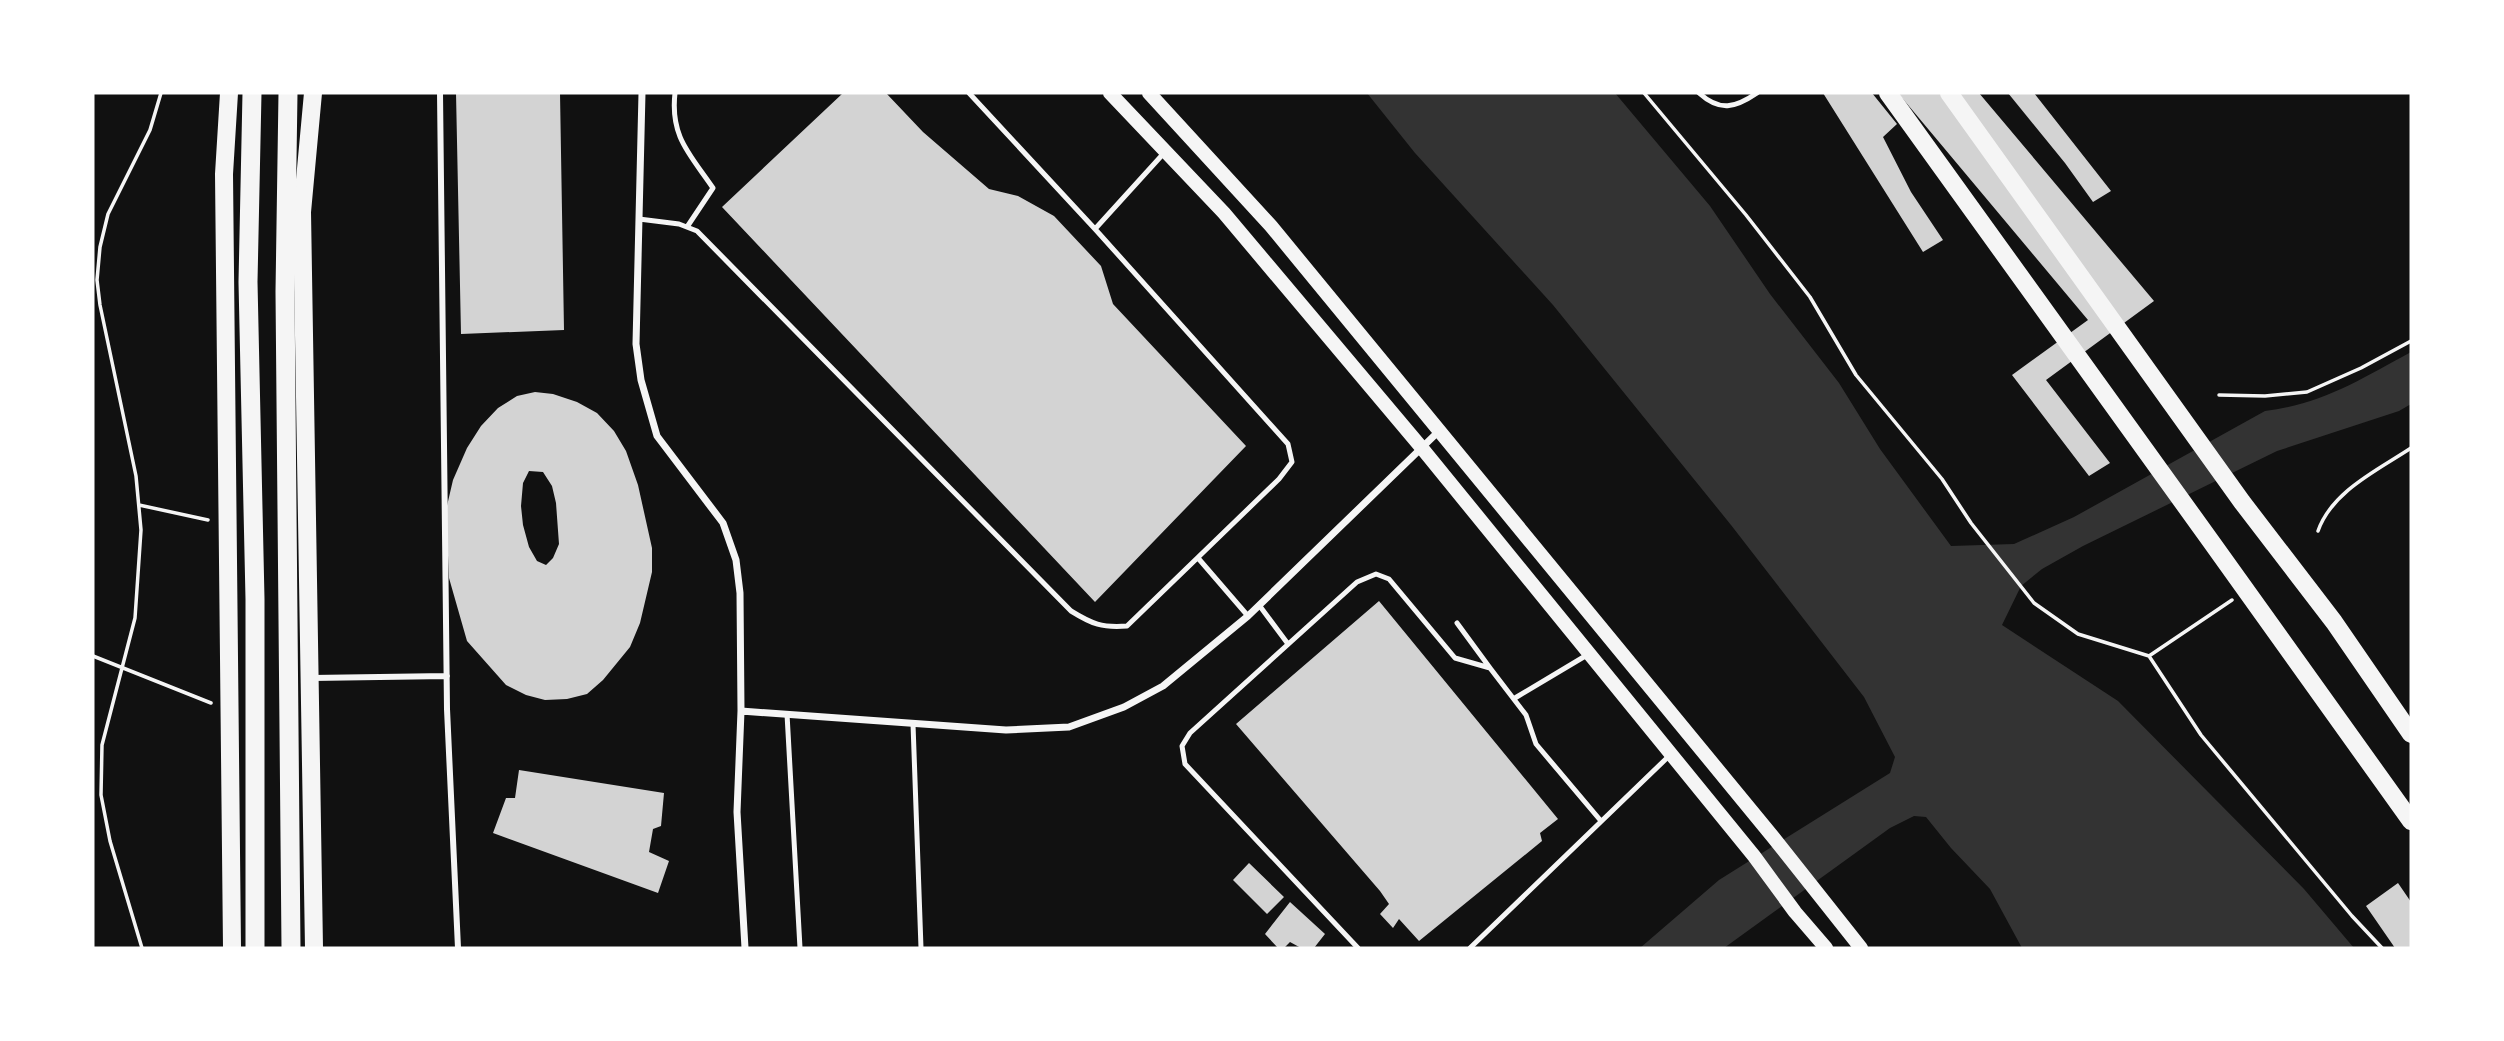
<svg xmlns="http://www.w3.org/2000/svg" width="2504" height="1041" viewBox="0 0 2504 1041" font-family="'IBM Plex Sans',sans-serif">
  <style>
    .water { fill: #333 }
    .building { fill: #d3d3d3; fill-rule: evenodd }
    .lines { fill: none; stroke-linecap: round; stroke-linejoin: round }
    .path { stroke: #f5f5f5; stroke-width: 3.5 }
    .service { stroke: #f5f5f5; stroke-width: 5 }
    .pedestrian { stroke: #f5f5f5; stroke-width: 6 }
    .minor { stroke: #f5f5f5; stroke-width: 7 }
    .secondary { stroke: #f5f5f5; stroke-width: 14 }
    .primary { stroke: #f5f5f5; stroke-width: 18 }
    .trunk { stroke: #f5f5f5; stroke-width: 19 }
  </style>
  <rect width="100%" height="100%" fill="#111"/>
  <path class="water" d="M1367,93h248l95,113 60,88 69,89 41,66 71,97 63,-2 60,-27 191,-106c58,-7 96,-32 146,-59v52l-12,7 -122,40 -194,95 -41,23 -21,17 -19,39 116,76 186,188 50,59h-332l-32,-59 -39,-41 -25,-31 -12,-1 -24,12 -166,120h-84l79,-68 171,-107 5,-16 -31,-60 -133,-172 -178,-220 -138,-152z"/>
  <path class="building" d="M456,93h104l4,237 -103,4z
    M843,93h43l37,39 66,57 29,7 36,20 47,50 12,38 133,142 -151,156 -373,-395z
    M1823,93h49l25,31 -14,13 28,55 32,48 -20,12z
    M1898,93h81l175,208 -108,79 64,83 -21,13 -77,-101 76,-55z
    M2008,93h26l77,98 -18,11 -28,-39z
    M535,392l18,2 24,8 20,11 17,18 12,20 12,34 14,63v24l-12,51 -10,24 -27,33 -16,14 -20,5 -22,1 -19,-5 -20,-10 -39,-44 -18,-63 -3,-68 7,-30 14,-32 14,-22 17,-18 19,-12zM529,471l14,1 9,14 4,17 3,41 -6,14 -7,7 -9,-4 -8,-14 -6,-22 -2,-19 2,-23z
    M1379,601l179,218 -18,14 2,8 -123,100 -20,-22 -6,9 -13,-14 9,-10 -9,-13 -144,-167z
    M519,770l145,23 -3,33 -8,3 -4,23 20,9 -11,32 -165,-60 13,-35h9z
    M1249,863l35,34 -17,17 -34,-34z
    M2398,883l13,19v46h-16l-29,-42z
    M1290,902l35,32 -11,14h-13l-11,-6 -6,6h-6l-13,-14z"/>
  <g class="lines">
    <path class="path" d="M1644,93l102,122 64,82 46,78 86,104 29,44 63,80 44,31 71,22
      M2219,395l46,1 42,-4 54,-24 50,-27
      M139,505l69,15
      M2318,531c14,-40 60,-61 93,-83
      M2232,600l-83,56 52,79 151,181 30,32
      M93,656l118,47
      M142,948l-32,-107 -9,-46 1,-50 33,-127 6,-88 -5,-54 -36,-171 -3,-25 3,-33 8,-33 42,-84 11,-37"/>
    <path class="service" d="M675,93c-5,44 15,61 38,95l-26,39
      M1699,93c21,19 36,15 58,0
      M639,219l40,5 18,7 374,380c21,13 31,17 56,15l152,-147 13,-17 -4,-18 -193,-215 -126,-136
      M1095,229l69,-76
      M1198,558l50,58
      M1259,605l29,39
      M1457,623l33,45
      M1515,698l72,-43
      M787,714l13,234
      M913,724l8,224
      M1358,948l-173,-184 -3,-18 8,-13 167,-151 19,-8 13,5 66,79 35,10 36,47 10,29 65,77
      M1470,948l199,-192"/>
    <path class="pedestrian" d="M440,93l7,616 11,239
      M312,678l135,-2"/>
    <path class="minor" d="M642,93l-6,251 5,36 16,56 66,87 13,37 4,33 1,118 -4,101 8,136
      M741,711l265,19 63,-3 55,-20 39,-21 85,-70 191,-185"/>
    <path class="secondary" d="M1110,93l114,120 197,234 333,409 41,56 31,36
      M1149,93l122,133 502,611 88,111"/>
    <path class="primary" d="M229,93l-5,81 8,774
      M313,93l-11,119 12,736
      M1888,93c176,242 349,485 523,728
      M1949,93l293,409 92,120 77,112"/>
    <path class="trunk" d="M252,93l-4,189 7,317v349
      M288,93l-3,199 6,656"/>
  </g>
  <rect width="2504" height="1041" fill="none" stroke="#ffffff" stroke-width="189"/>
</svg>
